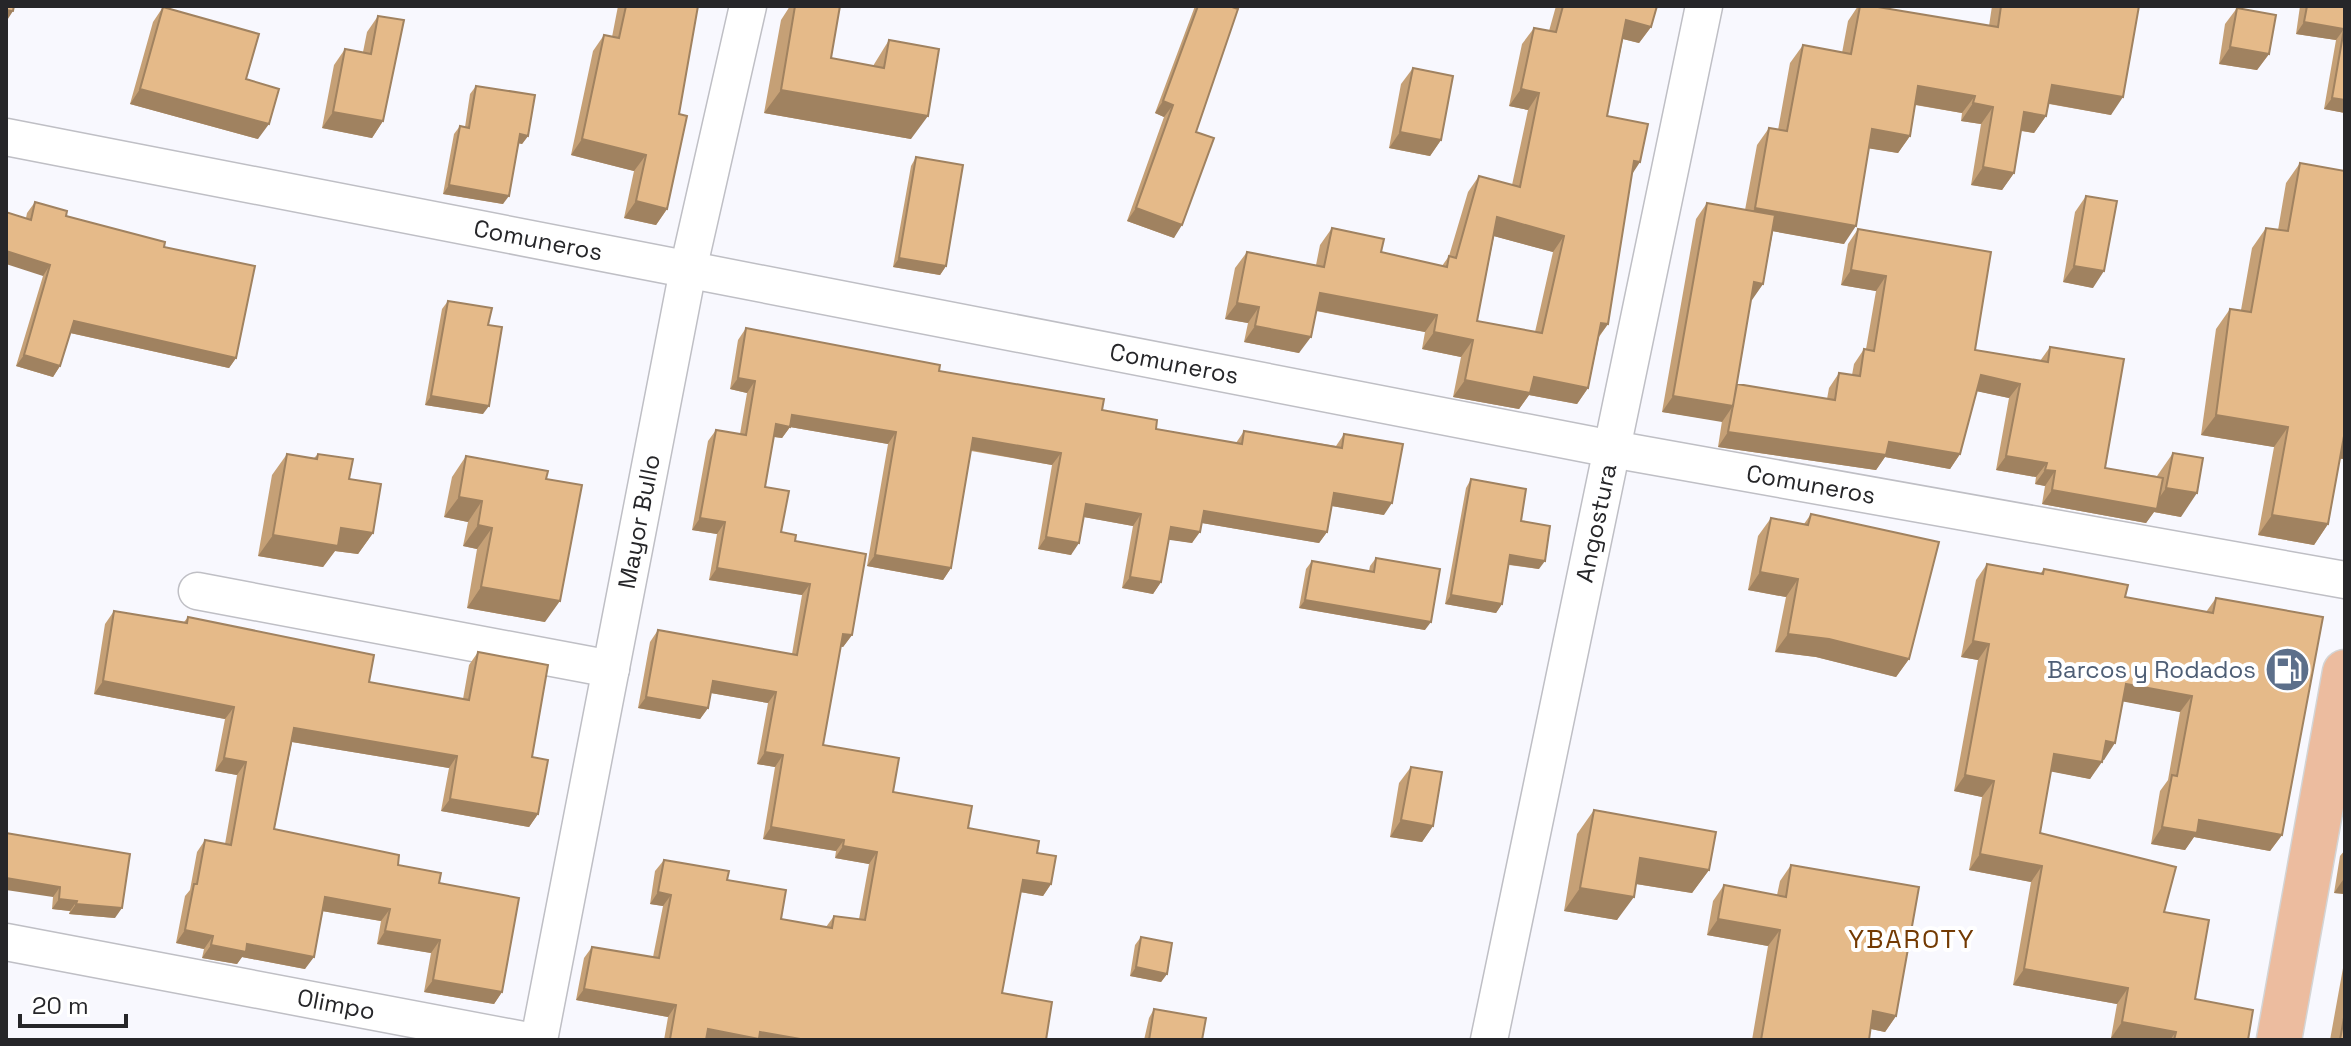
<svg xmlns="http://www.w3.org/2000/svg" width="2351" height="1046" viewBox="0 0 2351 1046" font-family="'Space Grotesk',sans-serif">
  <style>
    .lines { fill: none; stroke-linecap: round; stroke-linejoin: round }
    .minor-casing { stroke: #bfbfc5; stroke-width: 39 }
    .major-casing { stroke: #d4d4d4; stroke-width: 47 }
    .minor { stroke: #fff; stroke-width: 36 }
    .major { stroke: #ecbc9f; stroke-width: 44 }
    .wall { fill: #c5a076; fill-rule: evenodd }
    .shaded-wall { fill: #a08260 }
    .building { fill: #e5ba89; stroke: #a08260; stroke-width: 2; fill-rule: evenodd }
    .labels { text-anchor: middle; stroke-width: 8; stroke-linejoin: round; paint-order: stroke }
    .street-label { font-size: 24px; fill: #262629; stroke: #fff }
    .service-label { font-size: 24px; fill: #4e5e75; stroke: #fff; text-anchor: end }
    .neighbourhood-label { font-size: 26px; letter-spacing: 2px; fill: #733a03; stroke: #fff }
  </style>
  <rect width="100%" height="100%" fill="#f8f8fe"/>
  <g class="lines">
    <defs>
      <g id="minor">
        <path id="s1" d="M6,137l1606,312 733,131"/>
        <path d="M197,591l414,78"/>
        <path id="s2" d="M6,942l517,98"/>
        <path id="s3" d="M539,1040l149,-770 60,-264"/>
        <path id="s4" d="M1489,1040l215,-1034"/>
      </g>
      <path id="major" d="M2279,1040l66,-368"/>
    </defs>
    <use href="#minor" class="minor-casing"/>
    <use href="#major" class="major-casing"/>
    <use href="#minor" class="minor"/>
    <use href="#major" class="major"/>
  </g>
  <path class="wall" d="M618,6h80l-19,108 -12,95 -11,16 -32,-7 10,-47 -63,-16 22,-104 11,-16 8,2z
    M790,6h50l-9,52 42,8 16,-26 22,99 -147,-26 17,-93z
    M1195,6h34l-33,126 -22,106 -47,-17 37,-104 -9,-4z
    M1556,6h101l-6,21 -12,16 -16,-4 -16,77 25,58 -24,150 -9,13 -11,51 -11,16 -48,-9 -10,14 -66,-12 8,-40 -39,-8 3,-17 -109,-21 -17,42 -55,-11 4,-19 -23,-4 10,-51 12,-16 69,13 4,-20 12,-17 49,24 61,14 7,-10 19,-64 11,-16 33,9 16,-75 -19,-4 13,-62 12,-16 15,3zM1494,236l59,16 -18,80 -58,-11z
    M1858,6h14l117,20 3,-20h147l-28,109 -62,-11 -3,12 -12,17 -13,-2 -7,42 -12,17 -31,-5 10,-61 -20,-3 1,-8 -47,-8 -5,31 -12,17 -29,-5 -25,96 -71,-13 -10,53 -12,16 -14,84 90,15 2,-11 10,-15 13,2 2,-11 10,-15h2l10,-58 -35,-6 7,-41 10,-15 117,121 65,11 10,-14 55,121 52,8 16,-23 8,64 -27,-5 -8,11 -104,-19 3,-18 -10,-2 1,-7 -40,-7 13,-72 -32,-7 -17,63 -10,15 -65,-12 -9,13 -158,-23 4,-26 -60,-9 34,-193 11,-16 38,7 12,-65 12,-17 9,2 12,-67 13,-18 39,8 6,-32z
    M2300,6h45v107l-21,-4 12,-69 -40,-6z
    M163,7l83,72 12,60 -128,-35 23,-82z
    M2237,8l32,46 -12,16 -38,-6 6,-40z
    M378,16l5,105 -11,17 -50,-10 12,-63 11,-16 18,3 4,-20z
    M1413,68l28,72 -11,16 -41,-8 12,-64z
    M476,86l52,50 -6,8 -4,-1 -15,61 -60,-10 11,-60 6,-8 5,1 5,-33z
    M916,157l30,109 -6,9 -47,-8 18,-101z
    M2300,163l45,8v288h-5l-12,65 -14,21 -56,-10 16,-88 -73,-12 15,-106 14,-20 11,1 11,-62 14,-20 12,2 8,-47z
    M2086,196l7,92 -30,-6 12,-70z
    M35,202l31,14 98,31 72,111 -7,10 -159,-35 -10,33 -7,11 -37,-11 27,-90 -17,-58 1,-5z
    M448,301l40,24 -5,89 -58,-9 17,-96z
    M746,328l193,43 163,39 54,19 80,14 8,-12 92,15 8,-12 40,81 -52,-9 -5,26 -8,11 -117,-20 -10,20 -24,-4 -7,43 -8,12 -31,-6 11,-62 -49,-9 -13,38 -33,-6 14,-84 -81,-14 -20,117 -8,12 -76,-14 21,-122 -98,-17 -8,11 -8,-1 -9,50 16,45 14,9 57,94 -9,12 -3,-1 -17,99 70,47 75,36 69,25 14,31 -8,12 -23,-4 -18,101 44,47h-382l4,-23 -92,-17 8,-42 8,-11 61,10 10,-51 -13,-2 5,-33 9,-11 63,20 54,39 45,8 8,-11 25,3 10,-55 -34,-6 1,-7 -73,-12 12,-72 -18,-3 11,-61 -57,-10 -3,15 -8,11 -62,-11 12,-66 8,-12 134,24 10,-59 -93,-15 8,-46 -25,-4 16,-89 8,-11 24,4 7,-41 -17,-4 8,-49z
    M287,454l27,4 4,-4 31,25 24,54 -15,21 -23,-3 -12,16 -65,-11 14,-81z
    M466,456l80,23 -1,143 -78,-14 10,-59 -14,-3 5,-24 -24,-5 8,-40z
    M1471,479l50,42 18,48 -30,-4 -7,39 -6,9 -51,-9 21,-116z
    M1811,514l98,145 -13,18 -80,-20 -41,-5 11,-55 -38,-7 10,-54 13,-18 33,6z
    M1376,558l49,72 -126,-22 7,-39 6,-8 57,10 1,-5z
    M1987,564l53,10 4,-5 81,28 81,15 10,-14 66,237 -12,16 -76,-14 -9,13 -34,-6 9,-53 8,-11 12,-68 -57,-11 -19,59 -2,-1 -12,20 -39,-8 -11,62 124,79 31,87 53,41h-126l-11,-2 6,-34 -104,-19 18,-103 -62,-12 13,-73 -28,-6 24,-131 -17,-3 15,-77z
    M114,611l70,11 4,-5 181,65 94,17 6,-34 9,-13 54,105 6,57 -9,13 -88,-16 8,-43 -157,-26 -18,87 124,36 41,18 63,109 -8,12 -70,-12 7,-39 -54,-9 4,-23 -59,-10 -17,58 -63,-12 -5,7 -35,-6 2,-9 -28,-6 9,-47 5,-6 7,-38 8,-12 20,4 12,-69 -22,-4 10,-52 -131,-25 11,-70z
    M1411,767l22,59 -11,16 -32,-5 9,-54z
    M1594,810l115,60 -17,23 -56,-9 -19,36 -53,-9 13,-77z
    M6,833l109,85 -46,-4 1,-3 -18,-2 1,-12z
    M2345,850v44l-11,-1 6,-37z
    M1791,865l105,151 -11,16 -14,-3 -2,11h-117l16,-94 -61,-11 6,-34 11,-16 53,10 3,-14z
    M1141,937l26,37 -6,8 -31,-6 5,-31z
    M2345,957v83h-15z
    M1154,1009l48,31h-58l5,-22z"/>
  <path class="shaded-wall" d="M6,10l7,1 -7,11z
    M1626,20l25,7 -12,16 -24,-6z
    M2304,22l40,7 -8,11 -40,-6z
    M2230,47l39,7 -12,16 -38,-6z
    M2052,85l71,12 -12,18 -71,-13z
    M1918,86l57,10 -13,17 -56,-10z
    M140,89l129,35 -11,15 -128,-35z
    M1521,89l18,4 -11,17 -19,-4z
    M781,90l147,26 -17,23 -147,-26z
    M2332,98l13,2v13l-21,-4z
    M1163,101l10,4 -9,12 -9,-4z
    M1973,103l20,4 -12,17 -20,-3z
    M333,112l50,9 -11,17 -50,-10z
    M2024,112l22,4 -12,17 -22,-4z
    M1872,129l38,7 -12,17 -38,-6z
    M1400,132l41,8 -11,16 -41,-8z
    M520,134l8,2 -6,8 -8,-2z
    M582,139l64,16 -12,16 -63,-16z
    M1634,161l6,1 -11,17z
    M1983,167l31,6 -12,17 -31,-5z
    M449,185l60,11 -6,8 -60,-10z
    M636,201l31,8 -11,16 -32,-7z
    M1136,208l46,17 -8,13 -47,-17z
    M1755,208l101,18 -12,18 -101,-18z
    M1497,217l67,19 -11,16 -67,-18z
    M6,251l44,14 -7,11 -37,-12z
    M899,258l47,8 -6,9 -47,-8z
    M2074,266l30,5 -11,17 -30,-6z
    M1851,270l35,6 -10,15 -35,-6z
    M1754,282l9,2 -11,16 -9,-2z
    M1320,293l117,22 -12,17 -117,-23z
    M1237,303l22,4 -11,16 -23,-4z
    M74,321l162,37 -7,10 -163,-36z
    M1601,323l7,1 -12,16z
    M1255,326l56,11 -12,16 -55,-11z
    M1434,332l39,8 -12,17 -39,-8z
    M24,355l36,11 -7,11 -37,-11z
    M1981,375l39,9 -11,14 -38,-8z
    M1534,377l54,11 -11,16 -48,-9 -10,14 -66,-12 12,-17z
    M738,378l17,3 -8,12 -17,-4z
    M431,396l58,10 -6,8 -58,-9z
    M1673,396l60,10 -11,16 -60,-10z
    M792,415l104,17 -8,12 -98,-17 -8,11 -14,-2 8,-12z
    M2216,415l72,12 -14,20 -73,-12z
    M1728,432l161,10 71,12 -10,15 -65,-12 -9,13 -158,-23z
    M2344,436l1,1v22l-16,-2z
    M973,438l88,15 -9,12 -87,-16z
    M2006,456l41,7 -11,14 -40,-7z
    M2045,470l10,1 -10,15 -10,-2z
    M2166,488l31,5 -16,24 -27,-5 -8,11 -104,-19 10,-14 100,18z
    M1334,493l58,10 -8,12 -58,-10z
    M459,497l23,4 -14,21 -24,-5z
    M1086,504l55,10 -8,12 -55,-10z
    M1204,511l123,21 -8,11 -123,-21z
    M2272,515l56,9 -14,21 -56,-10z
    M700,518l25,4 -8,12 -25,-4z
    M478,525l14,3 -15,21 -14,-3z
    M1171,527l29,5 -8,11 -29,-4z
    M341,528l32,5 -15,21 -23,-3 -12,16 -65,-11 15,-21z
    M1046,537l33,6 -8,12 -33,-6z
    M875,555l76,13 -8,12 -76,-14z
    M1510,555l35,6 -6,8 -34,-5z
    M717,568l93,16 -8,11 -93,-15z
    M1760,572l38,7 -12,18 -38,-7z
    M1130,577l31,5 -8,12 -31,-6z
    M481,587l79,14 -15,21 -78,-14z
    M1451,595l51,9 -6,9 -51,-9z
    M1305,600l126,22 -6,8 -126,-22z
    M843,634l9,1 -9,12 -8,-2z
    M1788,634l41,5 80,20 -13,18 -80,-20 -41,-5z
    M1973,641l16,3 -11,16 -17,-3z
    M103,681l131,26 -9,12 -131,-25z
    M713,681l63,11 -8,11 -63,-11z
    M2126,684l66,12 -12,16 -65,-12z
    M646,697l62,11 -8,11 -62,-11z
    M294,728l163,28 -8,12 -163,-27z
    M2106,741l9,2 -11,17 -10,-3z
    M765,752l18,3 -8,12 -18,-3z
    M2054,754l48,8 -12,17 -47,-9z
    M224,758l22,4 -9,13 -22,-4z
    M1965,775l29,6 -12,16 -28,-6z
    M450,799l88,15 -9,13 -88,-16z
    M1401,820l32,6 -11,16 -32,-5z
    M2199,820l83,15 -12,16 -76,-14 -9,13 -34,-6 11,-17z
    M771,827l73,13 -8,11 -73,-12z
    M843,846l34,6 -8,12 -34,-6z
    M1980,854l62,12 -11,16 -62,-12z
    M1640,858l69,12 -17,23 -68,-11z
    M2345,877v17l-11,-1z
    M6,878l54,9 -7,10 -47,-7z
    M1023,880l28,4 -8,12 -28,-5z
    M1580,888l54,9 -17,23 -53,-9z
    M658,892l13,3 -8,11 -13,-2z
    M325,897l65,12 -9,12 -65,-11z
    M59,899l18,2 -7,10 -18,-2z
    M76,904l46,4 -7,10 -46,-4z
    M1718,919l62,11 -12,16 -61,-11z
    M185,930l28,6 -9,13 -28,-6z
    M385,931l55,9 -9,13 -54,-9z
    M247,944l67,13 -9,12 -63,-12 -5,7 -35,-6 9,-13z
    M1136,967l31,7 -6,8 -31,-6z
    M2024,969l104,19 -11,16 -104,-19z
    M433,980l69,12 -8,12 -70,-12z
    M584,989l92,16 -8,12 -92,-17z
    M1873,1011l23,5 -11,16 -23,-5z
    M2122,1022l54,10 -6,8h-48l-11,-2z
    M708,1029l52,3 46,8h-106z"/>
  <path class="building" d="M6,6h8l-1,5 -7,-1z
    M626,6h72l-19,108 8,2 -20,93 -31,-8 10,-46 -64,-16 22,-104 15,3z
    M795,6h45l-9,52 53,10 5,-28 50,9 -11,67 -147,-26z
    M1198,6h31l9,3 -42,123 18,6 -32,87 -46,-17 37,-103 -10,-4z
    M1563,6h94l-6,21 -25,-7 -19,96 41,8 -8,38 -6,-1 -26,163 -7,-1 -13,65 -54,-11 -4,16 -65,-13 8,-40 -39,-8 3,-17 -117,-22 -9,44 -56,-11 4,-19 -22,-4 10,-51 77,15 8,-39 52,11 -3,13 66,15 2,-11 7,2 23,-82 41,11 19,-94 -18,-4 13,-61 22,4zM1497,217l67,19 -22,97 -65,-12z
    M1860,6h12l126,21 3,-21h138l-16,91 -71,-12 -6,31 -22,-4 -10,61 -31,-6 10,-60 -20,-4 2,-7 -57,-10 -8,50 -38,-7 -16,97 -101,-18 14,-80 18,3 16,-86 48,9z
    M2307,6h38v94l-13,-2 12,-69 -40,-7z
    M163,7l96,27 -13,45 33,10 -10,35 -129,-35z
    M2237,8l39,7 -7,39 -39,-7z
    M378,16l26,4 -21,101 -50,-9 12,-63 26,5z
    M1413,68l40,8 -12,64 -41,-8z
    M476,86l59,9 -7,41 -8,-2 -11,62 -60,-11 11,-59 9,2z
    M916,157l47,8 -17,101 -47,-8z
    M2300,163l45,8v266l-1,-1 -16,88 -56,-9 16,-88 -72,-12 14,-106 21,3 15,-84 22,3z
    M2086,196l31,5 -13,70 -30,-5z
    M35,202l32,9 -1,5 99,26 -1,5 91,19 -19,92 -162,-37 -14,45 -36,-11 26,-90 -44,-14v-39l25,8z
    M1707,203l68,12 -12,69 -9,-2 -21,124 -60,-10z
    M1858,229l133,23 -16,98 73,12 2,-15 74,12 -19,109 58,10 -6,31 -105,-19 3,-19 -10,-1 2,-7 -41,-7 14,-72 -39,-9 -21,79 -71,-12 -3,13 -158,-23 9,-48 98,16 4,-27 21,3 4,-27 10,2 12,-75 -35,-6z
    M448,301l44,7 -4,17 14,2 -13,79 -58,-10z
    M746,328l194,37 -1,6 165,28 -2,11 55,10 -1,9 86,15 2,-13 98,17 2,-14 59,10 -11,59 -58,-10 -7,39 -123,-21 -4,21 -29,-5 -10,55 -31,-5 11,-63 -55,-10 -7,39 -33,-6 15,-84 -88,-15 -22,130 -76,-13 21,-123 -104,-17 -2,12 -14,-3 -11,63 24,4 -8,41 15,3 -1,6 71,13 -14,81 -9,-1 -20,111 76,13 -6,34 79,14 -4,22 71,13 -2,12 19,3 -5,28 -28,-4 -21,113 50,9 -6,38h-240l-46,-8 -1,7 -51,-10 -2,11h-31l-5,-1 6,-34 -92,-16 8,-42 67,11 12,-63 -13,-3 6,-32 65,11 -2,9 59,10 -5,29 51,9 2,-12 31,4 12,-68 -34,-6 1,-6 -73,-13 12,-72 -18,-3 11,-60 -63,-11 -5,27 -62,-11 12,-67 139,25 13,-71 -93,-16 8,-46 -25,-4 16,-88 30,5 9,-54 -17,-3z
    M2173,453l30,5 -6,35 -31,-5z
    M287,454l30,5 1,-5 35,5 -4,20 32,5 -8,49 -32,-5 -3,18 -65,-11z
    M466,456l82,15 -2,8 36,6 -22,116 -79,-14 11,-59 -14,-3 4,-24 -23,-4z
    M1471,479l55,10 -5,32 29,5 -5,35 -35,-6 -8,49 -51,-9z
    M1811,514l128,28 -30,117 -80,-20 -41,-5 10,-55 -38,-7 11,-54 37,7z
    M1376,558l64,11 -9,53 -126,-22 7,-39 62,11z
    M1987,564l56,10 1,-5 84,16 -3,12 88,16 3,-15 107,19 -41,218 -83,-15 -2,13 -35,-6 10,-52 5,1 15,-80 -66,-12 -11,59 -9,-2 -4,21 -48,-8 -14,79 136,34 -12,45 45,8 -14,79 58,11 -5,30h-74l2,-8 -54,-10 6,-34 -104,-19 18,-103 -62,-12 14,-73 -29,-6 24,-131 -16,-3z
    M114,611l73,12 1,-6 186,38 -5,27 100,18 9,-48 70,13 -16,92 16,3 -10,54 -88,-15 7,-43 -163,-28 -20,101 125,26 -1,10 43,8 -2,10 80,15 -17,94 -69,-12 7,-40 -55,-9 5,-22 -65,-12 -11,60 -67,-13 -1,8 -35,-7 2,-9 -28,-6 9,-46h3l8,-44 26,5 15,-83 -22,-4 10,-51 -131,-26z
    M1411,767l31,5 -9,54 -32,-6z
    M1594,810l122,22 -7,38 -69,-12 -6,39 -54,-9z
    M6,833l124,21 -8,54 -46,-4 1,-3 -18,-2 1,-12 -54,-9z
    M1791,865l128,22 -23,129 -23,-5 -4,29h-108l19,-110 -62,-11 6,-34 62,12z
    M1141,937l31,6 -5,31 -31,-7z
    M1154,1009l52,9 -4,22h-53z
    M2345,1012v28h-5z"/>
  <defs>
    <symbol id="fuel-disc" viewBox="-11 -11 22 22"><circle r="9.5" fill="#5c6f8a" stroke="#fff"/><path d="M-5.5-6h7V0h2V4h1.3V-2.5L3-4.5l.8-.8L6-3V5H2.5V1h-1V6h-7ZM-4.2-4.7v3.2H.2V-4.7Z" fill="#fff"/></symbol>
  </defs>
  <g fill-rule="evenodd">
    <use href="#fuel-disc" x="2262" y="644" width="51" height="51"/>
  </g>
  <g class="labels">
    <g class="street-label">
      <text dy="8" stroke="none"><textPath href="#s1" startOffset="542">Comuneros</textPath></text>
      <text dy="8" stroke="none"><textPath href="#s1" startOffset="1190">Comuneros</textPath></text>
      <text dy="8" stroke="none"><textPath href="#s1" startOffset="1838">Comuneros</textPath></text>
      <text dy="8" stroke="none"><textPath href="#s3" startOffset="528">Mayor Bullo</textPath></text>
      <text dy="8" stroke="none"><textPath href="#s4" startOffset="528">Angostura</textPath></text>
      <text dy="8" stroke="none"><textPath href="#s2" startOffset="336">Olimpo</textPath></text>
    </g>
    <g class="service-label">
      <text x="2256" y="678">Barcos y Rodados</text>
    </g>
    <g class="neighbourhood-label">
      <text x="1912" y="948">YBAROTY</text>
    </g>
  </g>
  <rect width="2351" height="1046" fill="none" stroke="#262629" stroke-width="16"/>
  <path d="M20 1014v12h106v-12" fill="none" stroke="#262629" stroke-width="4"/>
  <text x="32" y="1014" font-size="24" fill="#262629" stroke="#ffffff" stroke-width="6" paint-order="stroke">20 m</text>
</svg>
